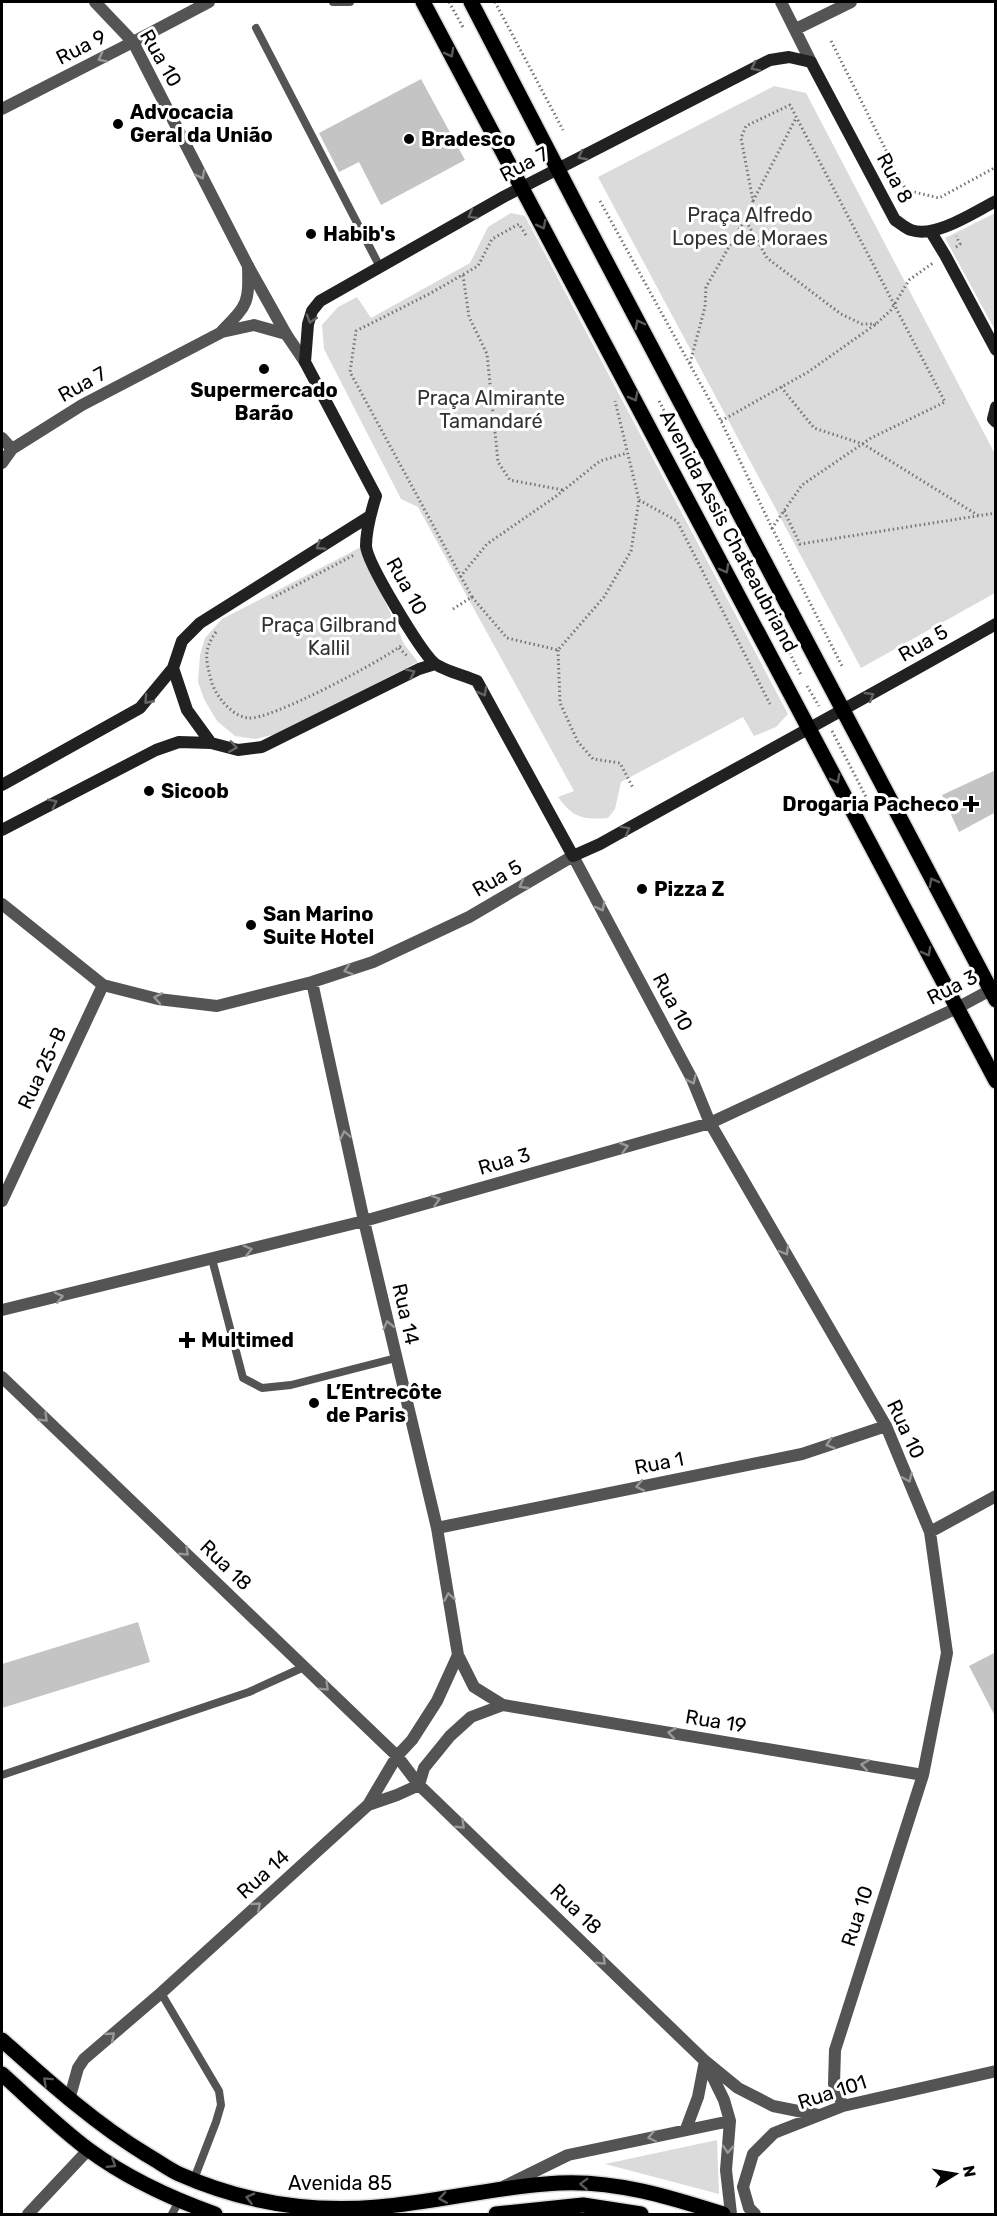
<svg xmlns="http://www.w3.org/2000/svg" width="997" height="2216" viewBox="0 0 997 2216" font-family="Rubik,sans-serif">
  <style>
    .green { fill: #dbdbdb }
    .building { fill: #c4c4c4 }
    .lines { fill: none; stroke-linecap: round; stroke-linejoin: round }
    .primary-casing { stroke: #dbdbdb; stroke-width: 18 }
    .path { stroke: #767676; stroke-width: 3; stroke-dasharray: 1.5 3; stroke-linecap: butt }
    .service { stroke: #545454; stroke-width: 8 }
    .minor { stroke: #545454; stroke-width: 12 }
    .tertiary { stroke: #545454; stroke-width: 12 }
    .secondary { stroke: #212121; stroke-width: 12 }
    .primary { stroke: #000; stroke-width: 15 }
    .oneway { stroke: #595959 }
    .oneway2 { stroke: #989898 }
    .oneway3 { stroke: #646464 }
    .poi-dot { fill: #000; stroke: #fff; stroke-width: 2 }
    .labels { text-anchor: middle; stroke-width: 6; stroke-linejoin: round; paint-order: stroke }
    .street-label { font-size: 20px; fill: #000; stroke: #fff }
    .poi-label { font-size: 20px; font-weight: bold; fill: #000; stroke: #fff; text-anchor: start }
    .park-label { font-size: 20px; fill: #323232; stroke: #fff }
  </style>
  <rect width="100%" height="100%" fill="#fff"/>
  <path class="green" d="M774,86l32,7 189,361v139l-134,75 -263,-491z
    M511,213l14,3 263,498 -12,13 -22,9 -11,-19 -122,65 -6,27 -7,9c-25,2 -35,0 -50,-21l16,-6 -156,-284 -17,-8 -77,-150 -2,-24 16,-18 19,-10 14,21 99,-55 18,-36z
    M995,213v117l-50,-92z
    M361,547l43,97 14,18 -137,71 -26,6 -20,-3 -18,-15 -13,-22 -6,-17 2,-27 5,-17 17,-19z
    M717,2140l2,54 -114,-30z"/>
  <path class="building" d="M421,79l44,81 -84,45 -22,-43 -20,10 -20,-39z
    M996,770v42l-37,20 -17,-37z
    M138,1622l12,40 -148,46v-44z
    M996,1652v66l-27,-52z"/>
  <g class="lines">
    <defs>
      <path id="primary" d="M423,2l573,1079
        M471,2l109,210 416,788
        M2,2040c46,41 92,83 145,115 11,6 21,14 32,19 63,28 130,39 199,33 61,-5 120,-21 181,-24 56,-3 111,14 164,31
        M2,2074c28,25 56,53 87,76 38,28 81,48 126,64
        M496,2214l87,-9 58,9"/>
    </defs>
    <use href="#primary" class="primary-casing"/>
    <path class="path" d="M449,2l15,27
      M495,2l68,128
      M831,41l75,149 33,8 57,-31
      M600,201l121,220 51,107 30,-43 69,-47 74,-36 -155,-297 -44,21 -5,12 12,63 -8,18 22,39 74,56 21,10h14
      M753,201l43,-83
      M956,247l4,-3 -4,-8
      M463,275l6,42 18,37 11,108 12,18 53,10
      M690,363l15,-56 1,-20 39,-68
      M781,387l33,41 49,16 116,72
      M659,401l142,274
      M721,421l87,-49 68,-48 15,-14 18,-30 24,-17
      M639,500l38,21 93,183
      M784,511l16,33 196,-31
      M772,528l70,138
      M460,577l27,-33 68,-47 45,-36 27,-8
      M472,597l-122,-225 6,-41 73,-37 49,-28 14,-27 27,-15 8,13
      M272,598l82,-43
      M453,609l19,-12 35,41 51,12 46,-53 27,-46 8,-51 -24,-99
      M216,632c-13,18 -10,28 -5,48 4,15 20,36 37,38 21,3 134,-57 154,-73
      M399,648l9,9
      M558,650l2,53 18,39 15,17 27,4 13,25
      M807,686l12,20
      M832,731l34,66"/>
    <path class="service" d="M333,2h17
      M256,28l124,239
      M212,1259l31,119 19,10 29,-3 105,-27
      M2,1775l247,-83 55,-25
      M161,1993l58,98 2,14 -5,17 -22,57
      M172,2214l7,-13"/>
    <path class="minor" d="M781,2l30,60
      M796,29l55,-27
      M222,331c26,-27 27,-27 26,-65
      M2,438l10,11
      M2,463l10,-14 70,-44 140,-73 32,-7 32,9
      M2,904l101,81 55,14 59,7 95,-24 61,-20 96,-45 104,-61 119,223 18,44 176,303 44,106 17,121 -24,122 -88,275 -1,34 9,22
      M312,982l52,239 73,307 21,127 16,32 29,18 420,70
      M2,1201l101,-216
      M2,1310l362,-89 346,-98 247,-115 39,-21
      M2,1377l395,379 22,29 286,276 19,39 6,21 -4,49 5,44
      M437,1528l365,-74 84,-28
      M930,1532l66,-36
      M419,1785l5,-17 26,-32 21,-19 32,-12
      M368,1805l29,-10 22,-10
      M69,2100l9,-32 6,-9 77,-66 207,-188 29,-49 15,-16 25,-39 21,-46
      M686,2129l12,-32 7,-36 33,27 35,18 45,9
      M505,2186l63,-31 162,-34
      M28,2214l61,-65
      M755,2214l-6,-6 -6,-21 10,-33 21,-21 69,-27 153,-35"/>
    <path class="tertiary" d="M95,2l38,40 115,224 38,68 19,28
      M2,109l131,-67 76,-40"/>
    <path class="secondary" d="M996,201c-22,11 -61,38 -85,29 -6,-2 -11,-7 -16,-10l-84,-158 -22,-5 -19,3 -265,136 -185,105 -8,10 -4,13 -3,38 71,134c-5,16 -10,34 -10,50 1,17 54,104 68,117 8,7 32,13 43,18l96,175 27,-12c132,-74 265,-145 396,-220
      M931,232l14,23 51,95
      M996,407l-3,12 3,3
      M173,668l14,42 24,33
      M2,785l138,-77 33,-40 9,-27 18,-18 170,-107
      M2,830l154,-80 23,-8 32,1 27,7 24,-3 157,-78 16,-5"/>
    <use href="#primary" class="primary"/>
  </g>
  <defs><path id="oneway-chevron" d="M-2-3.5L2.5 0L-2 3.5" fill="none" stroke-width="1.6" stroke-linecap="round" stroke-linejoin="round" transform="scale(1.5)"/></defs>
  <g class="oneway">
    <use href="#oneway-chevron" transform="translate(450 53) rotate(62)"/>
    <use href="#oneway-chevron" transform="translate(542 225) rotate(63)"/>
    <use href="#oneway-chevron" transform="translate(639 324) rotate(-118)"/>
    <use href="#oneway-chevron" transform="translate(634 397) rotate(62)"/>
    <use href="#oneway-chevron" transform="translate(725 569) rotate(62)"/>
    <use href="#oneway-chevron" transform="translate(836 779) rotate(62)"/>
    <use href="#oneway-chevron" transform="translate(933 882) rotate(-118)"/>
    <use href="#oneway-chevron" transform="translate(927 952) rotate(62)"/>
    <use href="#oneway-chevron" transform="translate(47 2081) rotate(-138)"/>
    <use href="#oneway-chevron" transform="translate(112 2164) rotate(32)"/>
    <use href="#oneway-chevron" transform="translate(584 2184) rotate(-178)"/>
    <use href="#oneway-chevron" transform="translate(250 2198) rotate(-166)"/>
    <use href="#oneway-chevron" transform="translate(443 2198) rotate(171)"/>
  </g>
  <g class="oneway2">
    <use href="#oneway-chevron" transform="translate(102 58) rotate(153)"/>
    <use href="#oneway-chevron" transform="translate(201 175) rotate(63)"/>
    <use href="#oneway-chevron" transform="translate(523 885) rotate(150)"/>
    <use href="#oneway-chevron" transform="translate(601 907) rotate(62)"/>
    <use href="#oneway-chevron" transform="translate(348 970) rotate(162)"/>
    <use href="#oneway-chevron" transform="translate(158 998) rotate(-170)"/>
    <use href="#oneway-chevron" transform="translate(692 1080) rotate(65)"/>
    <use href="#oneway-chevron" transform="translate(345 1135) rotate(-102)"/>
    <use href="#oneway-chevron" transform="translate(624 1147) rotate(-16)"/>
    <use href="#oneway-chevron" transform="translate(436 1200) rotate(-16)"/>
    <use href="#oneway-chevron" transform="translate(248 1250) rotate(-14)"/>
    <use href="#oneway-chevron" transform="translate(785 1251) rotate(60)"/>
    <use href="#oneway-chevron" transform="translate(59 1297) rotate(-13)"/>
    <use href="#oneway-chevron" transform="translate(388 1325) rotate(-103)"/>
    <use href="#oneway-chevron" transform="translate(44 1418) rotate(44)"/>
    <use href="#oneway-chevron" transform="translate(830 1444) rotate(162)"/>
    <use href="#oneway-chevron" transform="translate(908 1478) rotate(67)"/>
    <use href="#oneway-chevron" transform="translate(640 1486) rotate(169)"/>
    <use href="#oneway-chevron" transform="translate(185 1552) rotate(44)"/>
    <use href="#oneway-chevron" transform="translate(449 1597) rotate(-100)"/>
    <use href="#oneway-chevron" transform="translate(325 1687) rotate(44)"/>
    <use href="#oneway-chevron" transform="translate(672 1733) rotate(-171)"/>
    <use href="#oneway-chevron" transform="translate(865 1765) rotate(-171)"/>
    <use href="#oneway-chevron" transform="translate(461 1825) rotate(44)"/>
    <use href="#oneway-chevron" transform="translate(257 1906) rotate(-42)"/>
    <use href="#oneway-chevron" transform="translate(602 1961) rotate(44)"/>
    <use href="#oneway-chevron" transform="translate(111 2036) rotate(-41)"/>
    <use href="#oneway-chevron" transform="translate(652 2137) rotate(168)"/>
    <use href="#oneway-chevron" transform="translate(728 2149) rotate(94)"/>
  </g>
  <g class="oneway3">
    <use href="#oneway-chevron" transform="translate(755 67) rotate(153)"/>
    <use href="#oneway-chevron" transform="translate(582 156) rotate(152)"/>
    <use href="#oneway-chevron" transform="translate(472 215) rotate(150)"/>
    <use href="#oneway-chevron" transform="translate(311 319) rotate(107)"/>
    <use href="#oneway-chevron" transform="translate(320 546) rotate(147)"/>
    <use href="#oneway-chevron" transform="translate(411 673) rotate(-26)"/>
    <use href="#oneway-chevron" transform="translate(483 692) rotate(61)"/>
    <use href="#oneway-chevron" transform="translate(870 696) rotate(-30)"/>
    <use href="#oneway-chevron" transform="translate(148 700) rotate(132)"/>
    <use href="#oneway-chevron" transform="translate(233 747) rotate(9)"/>
    <use href="#oneway-chevron" transform="translate(53 803) rotate(-27)"/>
    <use href="#oneway-chevron" transform="translate(626 830) rotate(-29)"/>
  </g>
  <g class="poi-dot">
    <circle cx="118" cy="124" r="6"/>
    <circle cx="409" cy="139" r="6"/>
    <circle cx="311" cy="234" r="6"/>
    <circle cx="264" cy="369" r="6"/>
    <circle cx="149" cy="791" r="6"/>
    <path d="M968 795h6v6h6v6h-6v6h-6v-6h-6v-6h6z"/>
    <circle cx="642" cy="889" r="6"/>
    <circle cx="251" cy="925" r="6"/>
    <path d="M184 1331h6v6h6v6h-6v6h-6v-6h-6v-6h6z"/>
    <circle cx="314" cy="1403" r="6"/>
  </g>
  <g class="labels">
    <g class="street-label">
      <text transform="translate(81 47) rotate(-27)" y="7">Rua 9</text>
      <text transform="translate(161 58) rotate(60)" y="7">Rua 10</text>
      <text transform="translate(524 164) rotate(-28)" y="7">Rua 7</text>
      <text transform="translate(895 178) rotate(62)" y="7">Rua 8</text>
      <text transform="translate(82 384) rotate(-29)" y="7">Rua 7</text>
      <text transform="translate(729 531) rotate(62)" y="7">Avenida Assis Chateaubriand</text>
      <text transform="translate(407 586) rotate(61)" y="7">Rua 10</text>
      <text transform="translate(923 643) rotate(-30)" y="7">Rua 5</text>
      <text transform="translate(497 878) rotate(-30)" y="7">Rua 5</text>
      <text transform="translate(952 987) rotate(-27)" y="7">Rua 3</text>
      <text transform="translate(673 1002) rotate(62)" y="7">Rua 10</text>
      <text transform="translate(42 1068) rotate(-65)" y="7">Rua 25-B</text>
      <text transform="translate(504 1161) rotate(-16)" y="7">Rua 3</text>
      <text transform="translate(406 1314) rotate(77)" y="7">Rua 14</text>
      <text transform="translate(906 1429) rotate(65)" y="7">Rua 10</text>
      <text transform="translate(659 1463) rotate(-11)" y="7">Rua 1</text>
      <text transform="translate(226 1565) rotate(44)" y="7">Rua 18</text>
      <text transform="translate(716 1721) rotate(9)" y="7">Rua 19</text>
      <text transform="translate(263 1874) rotate(-42)" y="7">Rua 14</text>
      <text transform="translate(576 1909) rotate(44)" y="7">Rua 18</text>
      <text transform="translate(857 1916) rotate(-72)" y="7">Rua 10</text>
      <text transform="translate(832 2092) rotate(-18)" y="7">Rua 101</text>
      <text x="340" y="2190">Avenida 85</text>
    </g>
    <g class="poi-label">
      <text x="130" y="119">Advocacia<tspan x="130" dy="23">Geral da União</tspan></text>
      <text x="421" y="146">Bradesco</text>
      <text x="323" y="241">Habib's</text>
      <text x="264" y="397" text-anchor="middle">Supermercado<tspan x="264" dy="23">Barão</tspan></text>
      <text x="161" y="798">Sicoob</text>
      <text x="959" y="811" text-anchor="end">Drogaria Pacheco</text>
      <text x="654" y="896">Pizza Z</text>
      <text x="263" y="921">San Marino<tspan x="263" dy="23">Suite Hotel</tspan></text>
      <text x="201" y="1347">Multimed</text>
      <text x="326" y="1399">L’Entrecôte<tspan x="326" dy="23">de Paris</tspan></text>
    </g>
    <g class="park-label">
      <text x="750" y="222">Praça Alfredo<tspan x="750" dy="23">Lopes de Moraes</tspan></text>
      <text x="491" y="405">Praça Almirante<tspan x="491" dy="23">Tamandaré</tspan></text>
      <text x="329" y="632">Praça Gilbrand<tspan x="329" dy="23">Kallil</tspan></text>
    </g>
  </g>
  <rect width="997" height="2216" fill="none" stroke="#000000" stroke-width="6"/>
  <g transform="translate(955 2174) rotate(79)" stroke="#ffffff" stroke-width="4.5" paint-order="stroke">
  <path d="M0-4.5L10 22L0 15L-10 22Z" fill="#000000"/>
  <text y="-9" font-size="16" font-weight="bold" text-anchor="middle" fill="#000000">N</text>
  </g>
</svg>
